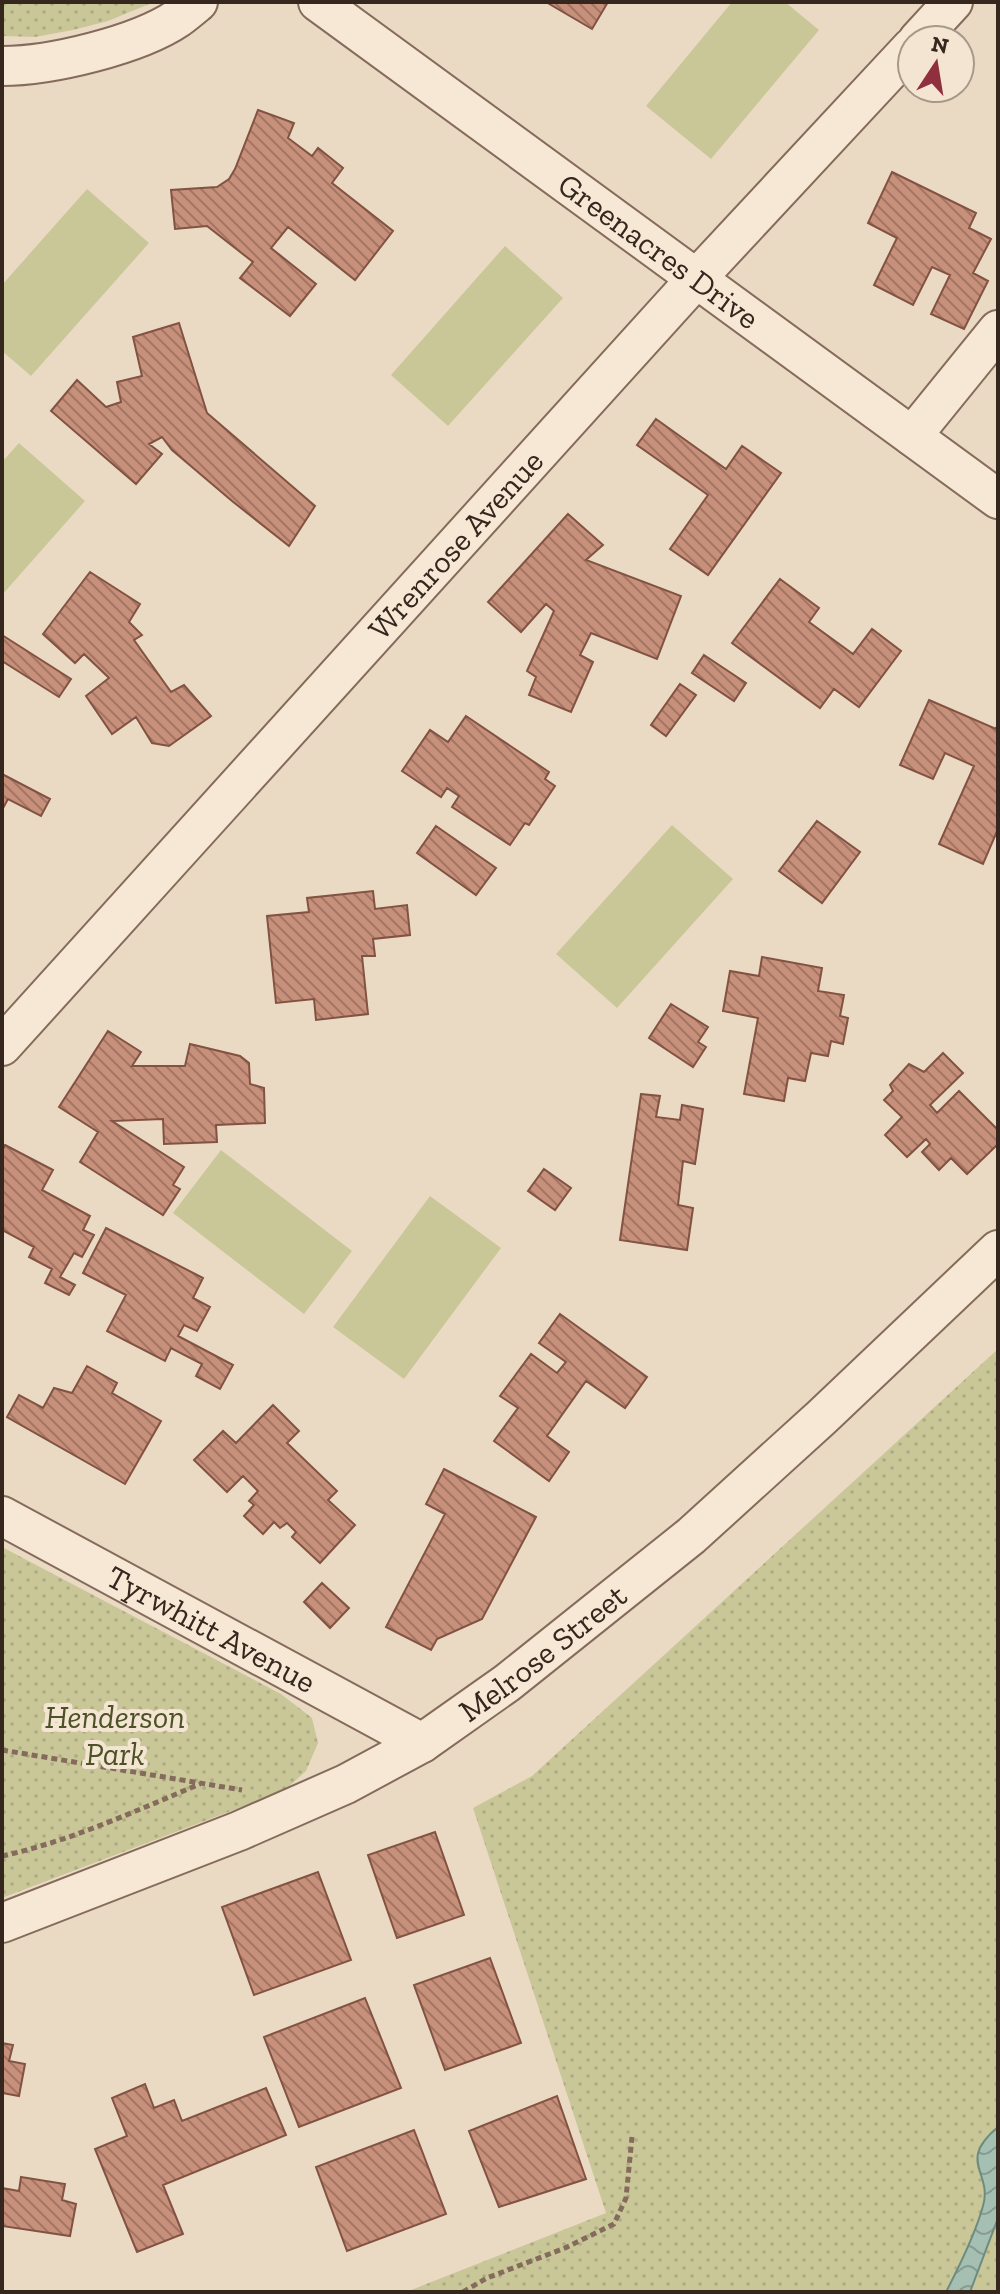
<svg xmlns="http://www.w3.org/2000/svg" width="1000" height="2294" viewBox="0 0 1000 2294" font-family="'Zilla Slab',serif">
  <style>
    .grass { fill: url(#grass-dots) }
    .pitch { fill: #c9c798 }
    .water { fill: url(#water-waves); stroke: #6d8c80; stroke-width: 2 }
    .building { fill: url(#building-back-hatch); stroke: #825242; stroke-width: 2 }
    .lines { fill: none; stroke-linecap: round; stroke-linejoin: round }
    .minor-casing { stroke: #856b5b; stroke-width: 42 }
    .path { stroke: #856b5b; stroke-width: 5; stroke-dasharray: 6 4; stroke-linecap: butt }
    .minor { stroke: #f7e8d6; stroke-width: 38 }
    .labels { text-anchor: middle; stroke-width: 8; stroke-linejoin: round; paint-order: stroke }
    .street-label { font-size: 32px; fill: #35261e; stroke: #f3e5d2 }
    .park-label { font-size: 32px; font-style: italic; fill: #4c5126; stroke: #f3e5d2 }
  </style>
  <defs>
    <pattern id="grass-dots" width="8" height="8" patternUnits="userSpaceOnUse" patternTransform="scale(2)"><rect width="8" height="8" fill="#c9c798"/><path d="M2 2h.1M6 6h.1" fill="none" stroke="#adab83" stroke-width="1.8" stroke-linecap="round"/></pattern>
    <pattern id="water-waves" width="16" height="10" patternUnits="userSpaceOnUse" patternTransform="scale(2)"><rect width="16" height="10" fill="#a5bfb3"/><path d="M0 5q4-4 8 0t8 0" fill="none" stroke="#879b91"/></pattern>
    <pattern id="building-back-hatch" width="6" height="6" patternUnits="userSpaceOnUse" patternTransform="scale(2)"><rect width="6" height="6" fill="#c7907b"/><path d="M-1 5l2 2M0 0l6 6M5-1l2 2" fill="none" stroke="#a27564"/></pattern>
  </defs>
  <rect width="100%" height="100%" fill="#ebdac3"/>
  <path class="grass" d="M2,2h152l-46,19 -35,9 -38,7 -33,-1z
    M998,1349v943h-592l200,-79 -133,-405 59,-32z
    M2,1547l279,147 31,24 6,25 -12,28 -22,20 -282,107z"/>
  <path class="pitch" d="M732,2h53l34,28 -108,129 -65,-53z
    M87,189l62,54 -118,133 -29,-25v-66z
    M505,246l58,52 -115,128 -57,-51z
    M19,443l66,58 -83,94v-133z
    M672,825l61,54 -116,129 -61,-54z
    M221,1150l131,101 -48,63 -131,-101z
    M430,1196l71,52 -97,131 -71,-52z"/>
  <path class="water" d="M998,2127v91l-28,74h-24c14,-27 29,-57 37,-86 10,-34 -27,-44 15,-79z"/>
  <path class="building" d="M546,2h62l-16,27z
    M258,110l36,13 -6,15 24,18 6,-8 25,20 -11,15 61,48 -38,49 -67,-53 -17,21 45,36 -26,32 -50,-38 13,-16 -46,-36 -32,3 -4,-39 46,-3 12,-8 6,-10z
    M892,172l84,41 -7,15 22,11 -18,34 15,8 -24,48 -33,-15 19,-39 -18,-8 -19,38 -39,-20 23,-47 -29,-15z
    M179,323l28,90 108,93 -26,40 -57,-45 -60,-51 -10,-13 -13,7 13,10 -26,30 -85,-73 26,-31 29,27 15,-5 -4,-20 25,-6 -9,-39z
    M656,419l70,50 16,-23 39,27 -73,102 -38,-26 38,-54 -71,-50z
    M568,514l35,31 -17,15 95,36 -24,63 -66,-26 -11,22 13,7 -22,50 -42,-17 7,-18 -9,-6 27,-60 -8,-7 -25,28 -33,-30z
    M90,572l50,32 -11,18 13,13 -8,5 37,52 13,-7 27,31 -42,30 -17,-3 -16,-26 -24,17 -26,-38 23,-18 -25,-24 -9,9 -32,-29z
    M780,579l39,29 -10,14 44,32 19,-25 29,22 -42,56 -25,-18 -14,19 -88,-65z
    M2,635l69,44 -12,18 -57,-36z
    M704,655l42,28 -12,18 -42,-28z
    M680,684l16,11 -30,41 -15,-11z
    M929,700l67,29 2,-6v106l-15,35 -44,-20 35,-78 -29,-13 -12,26 -33,-14z
    M466,716l83,56 -4,7 10,7 -26,39 -4,-2 -15,22 -58,-38 7,-11 -12,-8 -6,9 -39,-26 28,-41 18,12z
    M2,774l48,25 -9,17 -33,-17 -6,11z
    M817,821l43,31 -38,51 -43,-32z
    M436,826l60,42 -20,27 -59,-42z
    M373,891l2,18 32,-4 3,30 -37,4 2,17h-13l6,58 -52,6 -2,-21 -38,4 -9,-87 42,-4 -2,-14z
    M762,957l60,11 -4,23 26,4 -4,21 8,2 -5,26 -12,-3 -3,15 -17,-3 -6,28 -17,-3 -4,23 -40,-7 14,-76 -35,-7 7,-40 29,5z
    M671,1004l37,23 -10,15 8,5 -13,20 -44,-29z
    M108,1031l33,21 -9,14h53l5,-22 50,12 9,7 1,21 14,4 1,35 -49,2 1,17 -53,2 -1,-25 -51,2 72,46 -11,18 7,4 -17,26 -83,-53 18,-30 -39,-25z
    M943,1053l20,20 -33,32 7,8 22,-22 39,39v14l-31,30 -16,-16 -12,12 -17,-18 8,-8 -4,-5 -19,18 -22,-22 17,-18 -18,-17 9,-9 -3,-6 19,-21 15,8z
    M641,1094l19,2 -4,21 24,3 2,-15 21,4 -8,55 -12,-3 -5,44 15,3 -6,42 -67,-10z
    M5,1145l48,25 -11,20 48,26 -7,14 11,5 -12,22 -8,-4 -14,24 15,8 -6,10 -24,-12 7,-14 -23,-12 5,-10 -32,-17v-79z
    M544,1169l27,19 -16,22 -27,-19z
    M106,1228l97,50 -10,20 17,9 -13,24 -13,-6 -6,11 55,29 -13,24 -24,-13 6,-12 -31,-16 -6,13 -58,-30 19,-36 -43,-22z
    M560,1314l87,63 -22,31 -39,-27 -39,55 22,16 -20,29 -55,-40 24,-33 -18,-12 31,-42 26,19 9,-11 -27,-19z
    M87,1366l30,17 -5,10 49,28 -36,63 -118,-67 12,-22 24,13 11,-20 18,5z
    M273,1405l26,26 -12,12 50,48 -9,9 27,25 -35,38 -28,-26 4,-5 -9,-9 -7,5 -6,-6 -11,12 -19,-18 10,-11 -5,-4 9,-10 -15,-15 -16,16 -33,-32 29,-29 13,12z
    M444,1469l92,48 -54,102 -45,20 -6,11 -45,-23 59,-113 -19,-10z
    M322,1583l27,25 -19,20 -26,-26z
    M435,1832l29,83 -67,23 -29,-83z
    M318,1872l33,88 -97,35 -32,-88z
    M490,1958l31,85 -76,27 -31,-85z
    M365,1998l36,90 -102,39 -35,-90z
    M2,2043l11,2 -4,16 16,3 -6,32 -17,-3z
    M145,2084l9,24 20,-8 8,21 84,-33 20,47 -123,50 20,49 -46,18 -42,-103 32,-13 -15,-38z
    M557,2096l29,83 -87,28 -30,-76z
    M414,2130l32,84 -99,37 -31,-84z
    M21,2177l44,7 -3,16 14,4 -6,32 -68,-10v-38l17,3z"/>
  <g class="lines">
    <defs>
      <g id="minor">
        <path id="s1" d="M318,2l680,497"/>
        <path d="M918,40l35,-38"/>
        <path d="M2,66c49,0 136,-21 176,-48 7,-5 14,-11 20,-16"/>
        <path d="M912,436l86,-106"/>
        <path id="s2" d="M2,1046l695,-768 215,-231"/>
        <path id="s3" d="M2,1516l420,227"/>
        <path id="s4" d="M2,1923l237,-92 107,-47 76,-41 85,-60 184,-147 131,-119 176,-167"/>
      </g>
    </defs>
    <use href="#minor" class="minor-casing"/>
    <path class="path" d="M2,1750l240,40
      M2,1856c69,-15 133,-45 198,-72
      M463,2292l24,-14 78,-30 49,-24 12,-26 6,-61"/>
    <use href="#minor" class="minor"/>
  </g>
  <g class="labels">
    <g class="street-label">
      <text dy="11" stroke="none"><textPath href="#s1" startOffset="422">Greenacres Drive</textPath></text>
      <text dy="11" stroke="none"><textPath href="#s2" startOffset="676">Wrenrose Avenue</textPath></text>
      <text dy="11" stroke="none"><textPath href="#s3" startOffset="238">Tyrwhitt Avenue</textPath></text>
      <text dy="11" stroke="none"><textPath href="#s4" startOffset="608">Melrose Street</textPath></text>
    </g>
    <g class="park-label">
      <text x="115" y="1728">Henderson<tspan x="115" dy="37">Park</tspan></text>
    </g>
  </g>
  <rect width="1000" height="2294" fill="none" stroke="#35261e" stroke-width="8"/>
  <g transform="translate(936 64) rotate(12)"><circle r="38" fill="#f3e5d2" stroke="#a7998a" stroke-width="2"/>
  <path d="M0-6L14 30L0 20L-14 30Z" fill="#902f3d"/>
  <text y="-12" font-size="22" font-weight="bold" text-anchor="middle" fill="#35261e">N</text>
  </g>
</svg>
